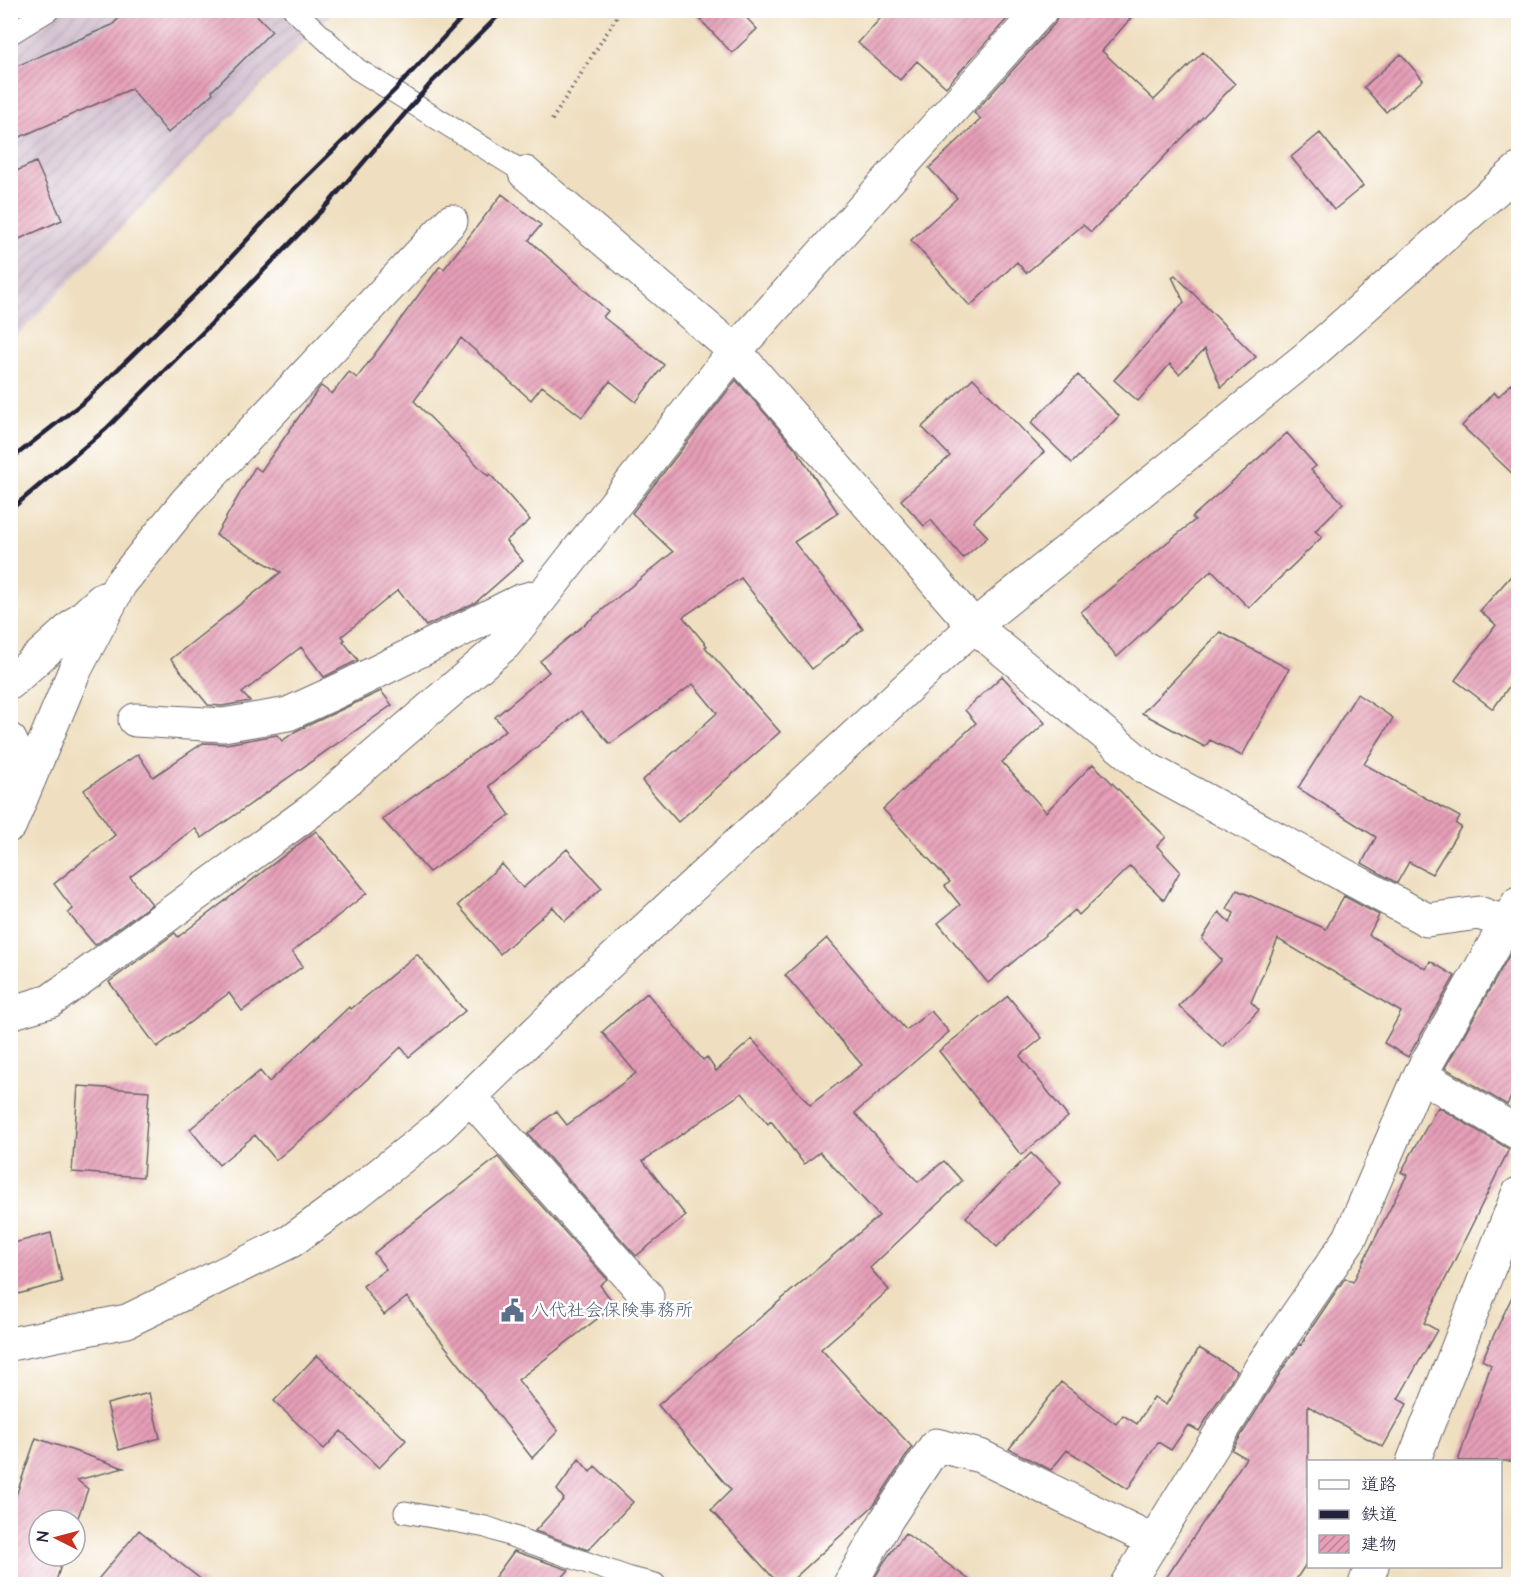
<svg xmlns="http://www.w3.org/2000/svg" width="1529" height="1595" viewBox="0 0 1529 1595" font-family="'Architects Daughter','Klee One',sans-serif">
  <style>
    .industrial { fill: url(#industrial-furrows) }
    .building { fill: url(#building-hatch) }
    .lines { fill: none; stroke-linecap: round; stroke-linejoin: round }
    .lane-casing { stroke: #6a646a; stroke-width: 23 }
    .street-casing { stroke: #6a646a; stroke-width: 35 }
    .secondary-casing { stroke: #6a646a; stroke-width: 35 }
    .path { stroke: #6a646a; stroke-width: 4; stroke-dasharray: 1.5 4.5; stroke-linecap: butt }
    .lane { stroke: #fff; stroke-width: 21 }
    .street { stroke: #fff; stroke-width: 33 }
    .secondary { stroke: #fff; stroke-width: 33 }
    .rail { stroke: #22223b; stroke-width: 4.5 }
    .labels { text-anchor: middle; stroke-width: 5; stroke-linejoin: round; paint-order: stroke }
    .service-label { font-size: 18px; fill: #4e5e75; stroke: #fff; text-anchor: start }
  </style>
  <defs>
    <pattern id="industrial-furrows" width="10" height="10" patternUnits="userSpaceOnUse" patternTransform="scale(1.5)"><rect width="10" height="10" fill="#d0bdcc"/><path d="M-1 1l2-2M0 10L10 0M9 11l2-2" fill="none" stroke="#b2a2b0"/></pattern>
    <pattern id="building-hatch" width="6" height="6" patternUnits="userSpaceOnUse" patternTransform="scale(1.5)"><rect width="6" height="6" fill="#e69fb7"/><path d="M-1 1l2-2M0 6l6-6M5 7l2-2" fill="none" stroke="#ba8196"/></pattern>
  </defs>
  <rect width="100%" height="100%" fill="#fff"/>
  <filter id="ink" filterUnits="userSpaceOnUse"><feTurbulence type="fractalNoise" baseFrequency=".0167" numOctaves="2"/><feDisplacementMap in="SourceGraphic" scale="12" xChannelSelector="R" yChannelSelector="G"/><feConvolveMatrix kernelMatrix="1 2 1 2 8 2 1 2 1" color-interpolation-filters="sRGB"/></filter>
  <filter id="wash" filterUnits="userSpaceOnUse"><feTurbulence type="fractalNoise" baseFrequency=".008" numOctaves="4" result="noise"/><feDisplacementMap in="SourceGraphic" scale="24" xChannelSelector="R" yChannelSelector="G"/><feGaussianBlur stdDeviation="1.35" result="paint"/><feColorMatrix in="noise" values="0 0 0 0 0 0 0 0 0 0 0 0 0 0 0 0 0 1.4 0 .05"/><feComposite in="paint" operator="in"/></filter>
  <g filter="url(#wash)">
    <rect width="100%" height="100%" fill="#efdfc0"/>
    <path class="industrial" d="M11,11h322l-322,331z"/>
    <g id="blocks">
      <path class="building" d="M127,10h125l20,21 -60,60 1,2 -45,40 -37,-44 -111,48 -10,-20v-48l102,-44z
        M691,10h48l18,19 -25,24z
        M888,10h127l-69,77 -29,-26 -17,19 -42,-37z
        M1059,10h79l-36,41 52,49 49,-48 32,32 -144,148 -8,-7 -57,48 -9,-11 -47,44 -59,-66 46,-42 -28,-30 52,-49 -7,-6 81,-90z
        M1401,54l22,26 -37,32 -22,-25z
        M1320,133l43,53 -29,24 -43,-53z
        M36,162l26,58 -52,23v-69z
        M502,194l39,31 -12,15 79,71 -5,6 61,48 -28,37 -26,-21 -28,36 -40,-31 -11,14 -70,-62 -47,63 74,75 2,-2 40,46 -24,21 17,20 -47,41 -50,24 -28,-36 -56,46 3,4 -2,1 15,19 -34,17 -23,-30 -59,46 8,8 -28,5 -14,-1 -37,-46 110,-87 -65,-37 39,-68 6,4 58,-83 2,-2 11,8 17,-22 8,6 83,-112 4,3z
        M1175,275l81,82 -35,30 -16,-38 -26,25 -9,-10 -32,37 -24,-21 70,-78 -12,-25z
        M1078,375l41,41 -47,47 -41,-40z
        M1518,377v102l-56,-53 32,-34 4,5z
        M973,378l71,74 -71,69 15,16 -25,21 -32,-38 -7,6 -23,-26 49,-44 -28,-29z
        M736,380l59,68 43,65 -44,29 69,87 -51,40 -71,-91 -58,39 24,29 -2,1 75,85 -102,90 -36,-41 75,-68 -24,-29 -83,60 -29,-33 -92,75 21,29 -81,57 -47,-53 124,-89 -11,-13 54,-45 -9,-11 133,-109 -41,-39z
        M1287,433l29,33 -5,4 32,33 -28,28 7,6 -73,71 -37,-38 -95,87 -36,-45 114,-92 -3,-3z
        M1518,568v106l-25,35 -38,-29 41,-55 -16,-14z
        M1220,632l69,37 -47,87 -32,-16 -5,7 -63,-34z
        M1002,676l43,47 -43,39 44,50 47,-48 73,73 -9,9 23,25 -16,29 -34,-34 -51,49 -4,-5 -87,73 -50,-60 22,-18 -15,-19 5,-4 -67,-73 93,-86 -11,-13z
        M381,691l11,14 -190,133 -7,-10 -65,49 22,27 -57,41 -27,-32 5,-4 -19,-25 61,-49 -31,-45 54,-36 15,23 50,-34 23,1 51,-9 5,6 14,-10z
        M1357,694l36,24 -29,46 96,53 -4,7 5,3 -29,47 -23,-12 -12,21 -35,-20 14,-26 -78,-49z
        M316,831l51,62 -75,59 11,14 -61,45 -13,-18 -72,54 -48,-65 66,-49 3,4z
        M567,849l35,39 -37,33 -12,-14 -53,47 -42,-49 44,-41 21,24z
        M1237,890l89,39 18,-33 35,19 -10,20 57,34 4,-8 25,15 -47,81 -24,-14 17,-31 -123,-73 -27,63 8,8 -36,37 -44,-41 43,-46 -20,-21 17,-27 11,11 4,-10 -7,-4z
        M827,938l79,92 25,-19 18,21 -94,81 63,69 26,-21 18,20 -92,87 19,22 -68,59 91,98 -38,58 -86,79h-9l-68,-74 20,-20 -73,-85 221,-189 -59,-64 -16,12 -33,-43 -3,3 -26,-31 -99,68 43,55 -50,40 -108,-122 28,-23 11,14 69,-52 -34,-41 45,-39 56,67 4,-3 9,14 36,-32 58,66 52,-40 -77,-90z
        M1518,940v142l-11,23 -62,-37z
        M417,954l48,57 -56,46 -8,-10 -75,71 -50,42 -21,-25 -36,30 -29,-36 70,-58 9,11 80,-75 2,2z
        M1008,996l34,42 -22,18 48,61 -47,38 -82,-104z
        M78,1086l71,5 -6,86 -71,-5z
        M1438,1107l71,42 -85,174 13,7 -39,69 9,5 -24,43 -75,-41v155l-15,23h-131l84,-126 -14,-8 48,-77 20,-29 2,1 6,-12 37,-55 8,4 54,-107 -6,-3z
        M1031,1153l30,30 -64,64 -31,-30z
        M498,1157l109,122 -7,6 15,20 -97,75 40,51 -26,27 -125,-161 -23,18 -21,-29 23,-17 -12,-16z
        M51,1233l11,49 -44,12 -8,-29v-21z
        M1518,1284v177h-60l33,-96 -9,-5z
        M1199,1348l38,23 -38,60 -11,-6 -17,25 -13,-8 -30,47 -61,-39 -16,20 -42,-21 52,-67 55,42 7,-9 14,9 17,-27 12,8z
        M317,1355l89,85 -27,28 -38,-37 -17,18 -50,-48z
        M149,1393l11,45 -41,12 -12,-46z
        M36,1438l88,30 -47,12 11,9 -13,37v-6h-36v36h25l-9,28h-45v-71z
        M579,1459l11,13 5,-6 38,36 -45,48 -53,-19 29,-32 -7,-9z
        M139,1530l28,23 40,31h-113z
        M905,1533l70,51h-104l13,-22z
        M514,1551l55,19 -13,14h-66z"/>
    </g>
  </g>
  <g filter="url(#ink)">
    <use href="#blocks" fill-opacity="0" stroke="#6a646a" stroke-width="1.5"/>
    <g class="lines">
      <defs>
        <path id="lane" d="M294,10l63,59 168,104
          M10,34l39,-24
          M405,1512l81,15 144,51 25,6"/>
        <path id="street" d="M525,173l210,178 239,275 172,142 281,152 52,-7 28,10
          M10,683l93,-84
          M135,720l88,5 65,-11 52,-24 180,-89 23,-6
          M10,740l19,40
          M10,825l64,-153 46,-88 66,-82 265,-281
          M10,1013l40,-12 262,-191 193,-166 230,-293 306,-341
          M1420,1075l98,58
          M470,1097l177,199
          M1413,1462l105,-268
          M850,1584l37,-65 49,-74 44,11 174,85
          M1127,1584l137,-221 86,-125 70,-163 98,-172
          M1365,1584l7,-18"/>
        <path id="secondary" d="M10,1344l117,-23 164,-80 63,-46 84,-67 145,-141 391,-361 337,-272 207,-184"/>
      </defs>
      <use href="#lane" class="lane-casing"/>
      <use href="#street" class="street-casing"/>
      <use href="#secondary" class="secondary-casing"/>
      <path class="path" d="M552,120l69,-110"/>
      <use href="#lane" class="lane"/>
      <use href="#street" class="street"/>
      <use href="#secondary" class="secondary"/>
      <path class="rail" d="M10,460l76,-60 127,-123 80,-87 101,-99 75,-81
        M10,510l96,-81 128,-128 94,-97 103,-121 73,-73"/>
    </g>
  </g>
  <defs>
    <symbol id="civic-bare" viewBox="-9 -9 18 18"><path d="M-.6-6.5H3V-4.5H.6V-3L4-1V1h2V6H-6V1h2V-1L-.6-3ZM-1.2 2.5V6h2.4V2.5Z" fill="#5c6f8a" stroke="#fff" stroke-width="2.5" paint-order="stroke"/></symbol>
  </defs>
  <g fill-rule="evenodd">
    <use href="#civic-bare" x="496" y="1294" width="33" height="33"/>
  </g>
  <g class="labels">
    <g class="service-label">
      <text x="531" y="1316">八代社会保険事務所</text>
    </g>
  </g>
  <rect width="1529" height="1595" fill="none" stroke="#fff" stroke-width="36"/>
  <rect x="1307" y="1460" width="195" height="108" fill="#ffffff" stroke="#a7a7b1" stroke-width="1.5"/>
  <rect x="1319" y="1480" width="30" height="9" fill="#ffffff" stroke="#a7a7b1" stroke-width="1.5"/>
  <text x="1361" y="1490" font-size="18" fill="#22223b">道路</text>
  <rect x="1319" y="1510" width="30" height="9" fill="#22223b" stroke="#a7a7b1" stroke-width="1.5"/>
  <text x="1361" y="1520" font-size="18" fill="#22223b">鉄道</text>
  <rect x="1319" y="1535" width="30" height="18" fill="url(#building-hatch)" stroke="#a7a7b1" stroke-width="1.5"/>
  <text x="1361" y="1550" font-size="18" fill="#22223b">建物</text>
  <g transform="translate(57 1538) rotate(276)"><circle r="28" fill="#ffffff" stroke="#a7a7b1" stroke-width="1.5"/>
  <path d="M0-4.5L10 22L0 15L-10 22Z" fill="#c8321e"/>
  <text y="-9" font-size="16" font-weight="bold" text-anchor="middle" fill="#22223b">N</text>
  </g>
</svg>
